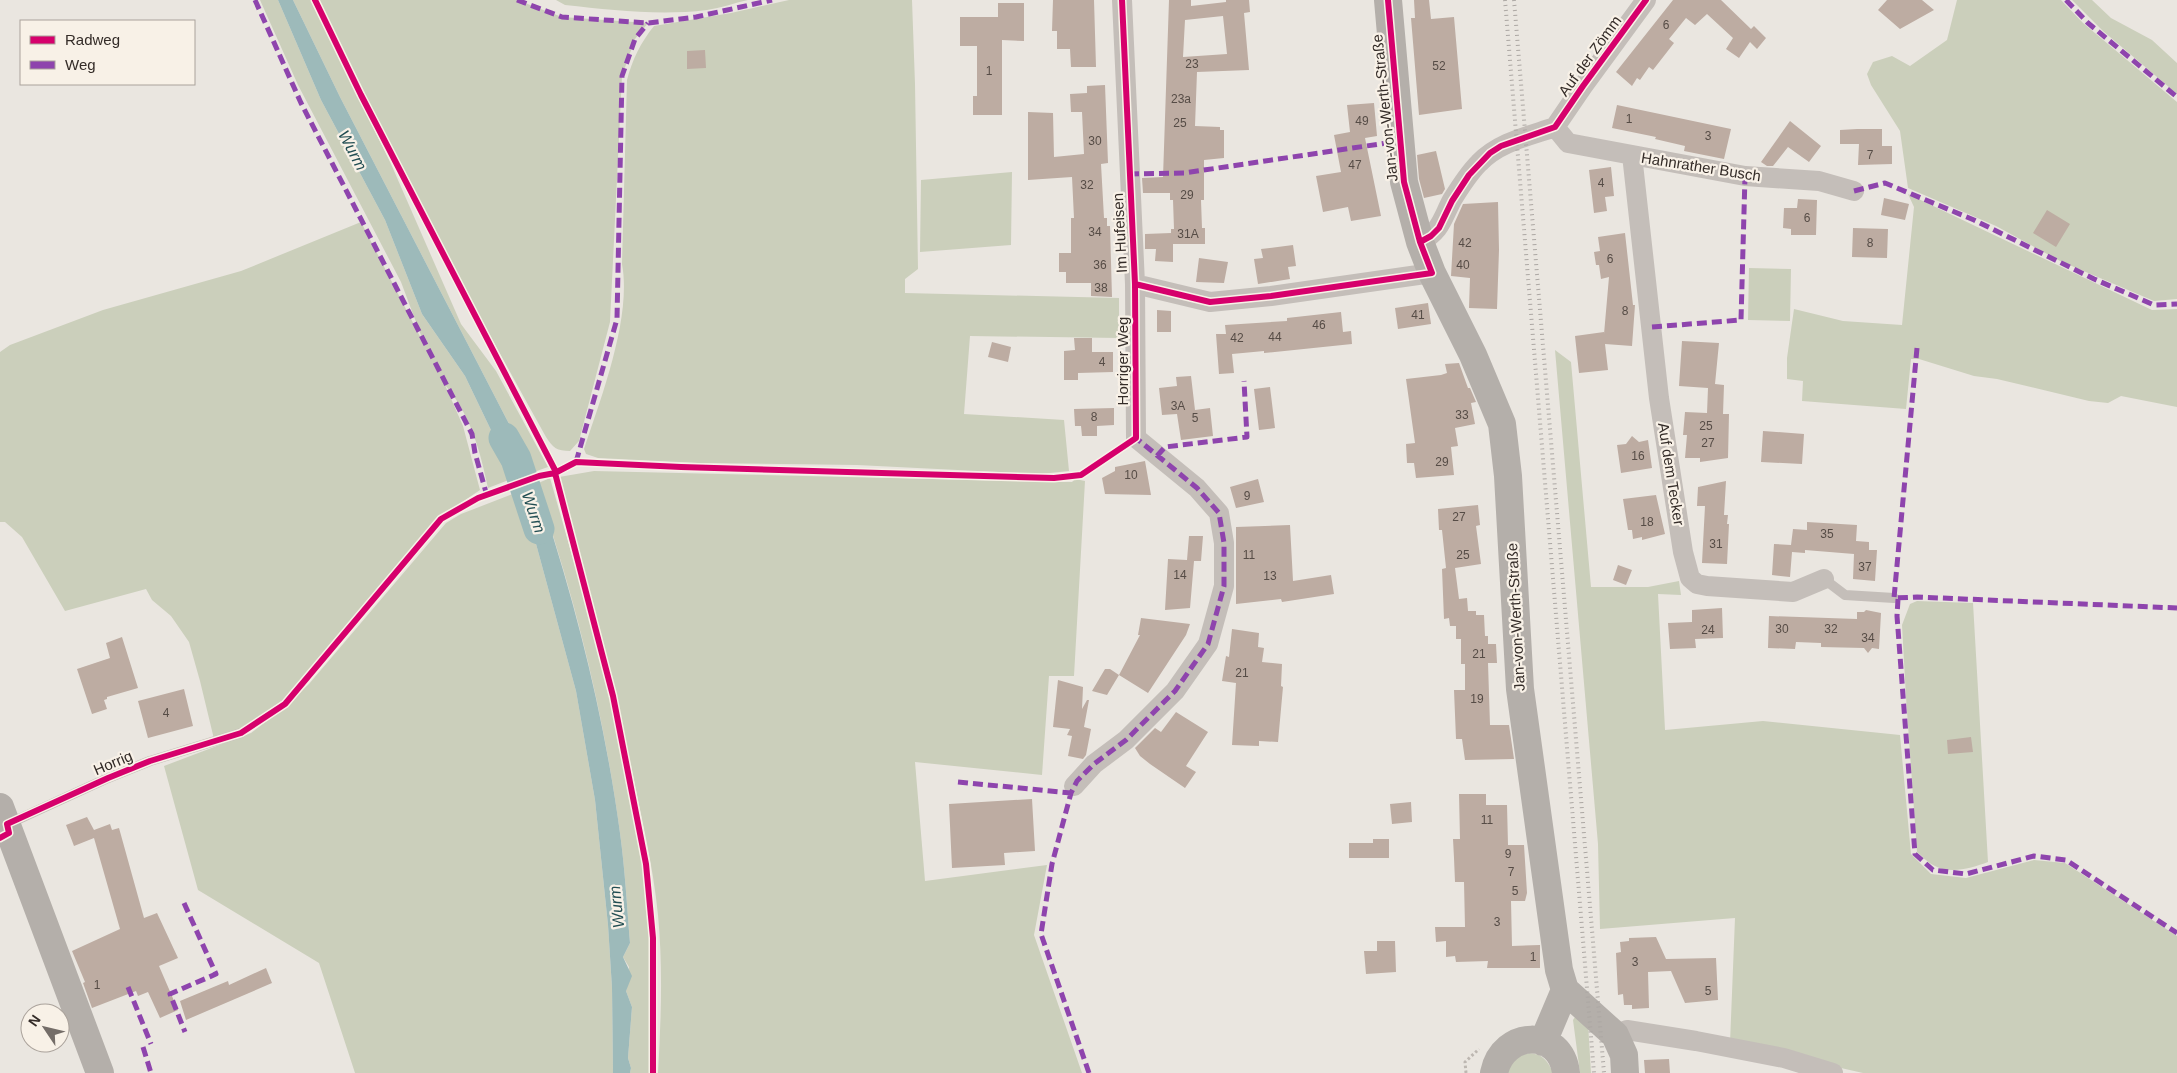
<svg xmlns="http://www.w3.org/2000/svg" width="2177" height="1073" viewBox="0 0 2177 1073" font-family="Arial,sans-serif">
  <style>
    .green { fill: #cbcfbb }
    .water { fill: #9dbaba }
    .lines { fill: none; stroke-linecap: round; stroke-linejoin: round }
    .river { stroke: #9dbaba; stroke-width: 31 }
    .building { fill: #bdaca2; fill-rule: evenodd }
    .path { stroke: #bdb7b1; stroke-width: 3; stroke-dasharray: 2.5 2.5; stroke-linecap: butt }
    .service { stroke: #c4beb9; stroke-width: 10 }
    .minor { stroke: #c4beb9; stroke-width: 20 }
    .secondary { stroke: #b4afaa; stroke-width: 28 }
    .rail { stroke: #aca7a3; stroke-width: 4; stroke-dasharray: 1 4; stroke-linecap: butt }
    .quiet { stroke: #8e44ad; stroke-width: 5; stroke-dasharray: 10 5; stroke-linecap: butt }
    .cycleway-casing { stroke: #f8f1e7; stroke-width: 9 }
    .cycleway { stroke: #d6006c; stroke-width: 6 }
    .labels { text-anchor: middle; stroke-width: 4.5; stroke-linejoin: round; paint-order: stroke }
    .number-label { font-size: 12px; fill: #564c46 }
    .street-label { font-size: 15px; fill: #342c28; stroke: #f8f1e7 }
    .water-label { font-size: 16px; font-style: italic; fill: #214d52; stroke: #f8f1e7 }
  </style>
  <rect width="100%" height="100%" fill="#eae6e0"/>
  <path class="green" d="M260,0h18l43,100 64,120 37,94 43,62 49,102 -26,10c-8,-37 -17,-73 -43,-103l18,41 17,64 -37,25 -156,182 -47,34 -26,8 -14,-58 -11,-39 -18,-26 -19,-16 -6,-11 -81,22 -43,-74 -17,-15h-5v-170l10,-7 93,-35 138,-39 120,-49 64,124 -24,-64 -103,-197z
    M293,0h18l80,164 70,160 35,47 52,96 -17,6 -10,-26 -181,-350z
    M315,0h202l45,17 86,6 -13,16 -13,37 -12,246 -31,119 -9,10c-13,0 -17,-3 -24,-14 -80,-145 -160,-288 -231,-437z
    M556,0h192c-14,3 -27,8 -41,10 -48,6 -95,0 -142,-5z
    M789,0h123l3,84 3,185 -13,10v14l214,5v40l-149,-2 -6,78 100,6 5,51 -29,3 -183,-9 -158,-2 -101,-5 -12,-4 -2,-5c17,-51 48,-132 38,-185l5,-184c5,-20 14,-38 27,-54l77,-13z
    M1957,0h104l22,23 94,79v197l-23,2 -94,-40 -64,-35 -88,-38 -8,-57 -29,-46 -4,-11 6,-12 19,-6 18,10 37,-26z
    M2072,0h20l19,18 41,22 25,23v31l-74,-63z
    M1012,172l-1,73 -91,7 1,-72z
    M1908,194l244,116 25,-1v98l-56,-11 -13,7 -19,-2 -92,-22 -23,-3 -55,-17h-8l-5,50 -104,-8 1,-20 -16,-2v-21l7,-49 49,12 59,4 12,-118z
    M1749,268l42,1 -1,52 -42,-1z
    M1555,350l16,12 20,225h57l31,-6 2,14 -23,-1 7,136 98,-9 137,14 11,119 20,20 35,4 68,-18 31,3 112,73v137h-314l-133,-30 5,-125 -135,11 -2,-85z
    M594,471l466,11h12l3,-3 10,2 -11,195h-25l-7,99 -127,-13 10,119 122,-16 -13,70 48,138h-424c3,-53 5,-105 0,-158 -5,-51 -17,-99 -27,-149 -21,-97 -47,-193 -72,-289z
    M550,478l37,130 21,81 36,176 9,129 -4,79h-19l1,-5 -3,-10 4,-51 -6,-16 3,-24 -6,-10 7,-14c-3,-37 -5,-73 -10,-110 -16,-119 -45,-236 -84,-349z
    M518,492l11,26 47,173 19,109 13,125 4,63 1,85h-258l-36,-110 -121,-73 -34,-124 87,-33 35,-27 23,-22 137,-161 15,-9z
    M1917,601l56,2 15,259c-16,6 -39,13 -55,3 -6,-3 -11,-9 -16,-13l-11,-155 -4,-72 8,-21z
    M1577,1014l11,9 3,50h-11l-7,-53z
    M1529,1053c14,1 19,8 24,20h-48l10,-16z"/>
  <path class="water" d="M278,0h15l47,97 181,350 10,26 -17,5 -49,-102 -43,-62 -37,-94 -64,-120z
    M536,484c38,113 68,230 84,349 5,37 7,73 10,110l-7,14 9,19 -6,15 6,16 -4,51 3,10 -1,5h-17l-1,-85 -4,-63 -13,-125 -19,-109 -47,-173 -11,-26z"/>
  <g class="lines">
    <path class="river" d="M504,438l12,21 23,70"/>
  </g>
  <path class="building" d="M1053,0h41l2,67h-25l-1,-18h-13v-18h-5z
    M1169,0h22v6l35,-4v-2h23l1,12 -6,1 5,57 -52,2 -2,54 25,1v3h4v28l-20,2v40h-3l1,28h3v16h-32v18l-18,-1 1,-12h-11v-15l26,-1v-4h3l-1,-29h-3v-7h-27l-1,-15 21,-1zM1223,16l4,38 -44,3 2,-37z
    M1414,0h15l2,19 23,-2 8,92 -43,6 -8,-97h4z
    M1673,0h48l30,29 3,-3 12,12 -9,11 -7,-7 -11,16 -13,-9 7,-11 -26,-24 -12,11 -9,-7 -17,21 5,4 -21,27 -4,-3 -9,13 -3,-2 -5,8 -16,-14z
    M1887,0h35l12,10 -34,19 -22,-19z
    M998,3h26v38l-22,-1v75h-29v-19h4v-50h-17v-29h38z
    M705,50l1,18 -19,1v-18z
    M1105,85l3,78 -7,1 3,54h3v8h3l2,71 -21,-1v-13h-25v-11h-7v-19h12v-35h3l-2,-41 -44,3v-68l25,1 1,44 30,-3 -2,-42h-11l-1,-18 17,-1v-7z
    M1374,103l3,33 -12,2 16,78 -30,5 -3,-14 -25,5 -7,-36 25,-4 -7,-37 16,-3 -3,-27z
    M1617,105l114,24 -7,30 -40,-8 1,-5 -30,-7 1,-2 -44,-9z
    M1790,121l31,25 -12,16 -21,-15 -15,19h-6l-6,-4z
    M1857,129h25v17h10v18l-34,1 1,-21h-19v-14z
    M1436,151l9,38 -3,5 -18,4 -5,-19 -2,-24z
    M1611,167l3,29 -9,1 2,14 -13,2 -5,-43z
    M1884,198l25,6 -4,16 -24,-5z
    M1798,199l19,1 -1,35h-25v-6l-8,-1 1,-20h13z
    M1498,202l1,48 -2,59 -28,-1 1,-30 -19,-2 3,-52 9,-20z
    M2047,210l23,14 -14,23 -23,-14z
    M1853,228l35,1 -1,29 -35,-1z
    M1625,233l8,72h2l-3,41 -27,-2 3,26 -29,3 -4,-37 29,-4v2l5,-57 -8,2 -2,-14h-3l-2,-13 6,-1 -2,-14z
    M1293,245l3,21 -8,1 2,12 -32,5 -4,-25 9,-1 -2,-9z
    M1199,258l29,4 -4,21 -28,-1z
    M1428,303l3,21 -33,5 -3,-21z
    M1157,310l14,1v21h-14z
    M1341,312l2,20 8,-1 1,13 -88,9v-2l-32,3 2,19 -15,1 -3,-40h10l-1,-9 62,-4v-3z
    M1074,338h18v14h21v20l-35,1v7h-14v-29l11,-1z
    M1682,341l37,2 -4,41 9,1 -1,29h6l-1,44 -28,4v-4h-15l2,-23h-4l2,-23 22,1 1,-25 -29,-2z
    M992,342l19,5 -3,15 -20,-5z
    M1459,363l9,25h2l6,14 -5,1 4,21 -20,4 3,18 -7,1 3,28 -38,3 -2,-15h-7l-1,-19 9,-1 -9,-64 35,-4 6,-2 -2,-9z
    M1191,376l4,34 15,-2 3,28 -32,4 -4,-26 -15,1 -3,-27 18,-2 -1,-9z
    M1270,387l5,41 -16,2 -5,-41z
    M1114,408v17l-17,1v10h-15l-1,-10h-6l-1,-17z
    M1763,431l41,3 -2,30 -41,-2z
    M1632,436l7,6 9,-2 4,28 -31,5 -4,-28 9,-1z
    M1145,461l6,34 -46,-1 -3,-16 13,-7v-4z
    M1258,479l6,23 -28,6 -6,-21z
    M1726,481l-2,34h4l-1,9h2l-2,40 -25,-1 3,-57h-8l1,-19z
    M1656,495l9,39 -23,6v-3l-9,2 -1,-9h-4l-5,-31z
    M1478,505l2,20 -4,1 5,38 -26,4 4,31 8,-1 1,13h8v4h8l1,21h3v8h8l1,19h-9l2,62h19l5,34 -49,1 -3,-21h-6l-2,-49h11v-26h-4v-25h-5v-13h-6l-1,-8 -5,1 -2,-50 4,-1 -4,-38h-3l-1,-21z
    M1807,522l50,3 -1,16 13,1v8h8l-2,31 -22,-2 1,-25 -49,-4v3l-13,-1 -2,25 -18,-2 2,-31 17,1 2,-16 14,1z
    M1290,525l3,56 38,-6 3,19 -52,8 -1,-3 -45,5v-77z
    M1189,536h14l-2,25h-7l-4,47 -25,2 3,-51 19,1z
    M1618,565l14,5 -6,15 -13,-5z
    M1722,608l1,30 -28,1 1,9 -26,1 -2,-26 24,-1v-12z
    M1866,610l15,3 -2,36 -7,-1 -4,5 -4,-5 -43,-1v-4l-25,-1 -1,7 -27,-1 1,-32 88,3v-7h7z
    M1141,618l49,6 -4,11 -38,58 -29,-18 21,-40h-2z
    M1232,629l27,4 -1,14 6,1 -2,14 20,2 -1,22 2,1 -5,55 -19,-1v5l-27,-1 4,-62 -14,-2 4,-25 3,1z
    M122,637l16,51 -31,9v2l-3,1 3,9 -15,5 -15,-45 33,-11 -4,-15z
    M1105,669h5l9,6 -12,20 -15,-4z
    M1058,680l25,7 -1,22 5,-9h2l-5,27 7,2 -5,26 -3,4 -15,-3 4,-20 -5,-1 3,-6 -17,-2z
    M184,689l9,37 -45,12 -10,-37z
    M1176,712l32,20 -22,34 10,6 -11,16 -35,-24 -10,-8 -5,-8 20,-20 6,4z
    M1971,737l2,15 -25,2 -1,-14z
    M1459,794h27v11h21l1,40h16l3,48 -2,8h-14l1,45 28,-1v23h-53l1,-7 -32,1 -1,-6 -9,1v-16l-10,1 -1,-15h30l-1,-45h-9l-1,-24 -1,-19h7z
    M1032,799l3,52 -31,2 1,12 -53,3 -3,-64z
    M1411,802l1,20 -20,2 -2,-20z
    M87,817l7,13 16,-6 2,6 7,-2 25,90 13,-5 21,45 -19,8 19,44 -18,8 -12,-26 -10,4 -2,-5 -44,17 -9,-25 2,-1 -13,-31 48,-22 -26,-91 -20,8 -8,-21z
    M1373,839h16v19h-40v-15h24z
    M1656,937l10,22 50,-1 2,42 -33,3 -14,-32 -23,1 1,36 -17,1v-4h-8l-1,-11 -5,1 -2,-42 5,-1 -1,-10 9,-1v-3z
    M1377,941h18l1,31 -30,2 -2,-23h13z
    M266,968l6,15 -86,37 -6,-19 48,-20 1,4z
    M1669,1059l1,14h-25l-1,-13z"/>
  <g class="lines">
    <path class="path" d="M1466,1073l-1,-11 14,-13"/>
    <path class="service" d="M1824,579l21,16 49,3
      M8,824l100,-46 42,-17 91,-28"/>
    <path class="minor" d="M1555,127l13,16 177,33 74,5 35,10
      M1555,127l28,-41 63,-86
      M1632,155l27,243 24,154 7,26 7,6 10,2 86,6 31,-13
      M1420,242c21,-11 22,-23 32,-42 8,-13 16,-26 27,-37 20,-21 50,-27 76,-36
      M1135,284l75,18 61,-6 161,-23
      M1074,786l20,-22 32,-24 49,-49 33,-47 16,-58v-43l-5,-30 -22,-25 -61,-50 -1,-154 -13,-284
      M1615,1035l12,-5 69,11 88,17 49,15"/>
    <path class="secondary" d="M1388,0l16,182 16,60 12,31 41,82 29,69 6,52 12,213 39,281 6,20 50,45 9,20 1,18
      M0,807l100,266
      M1543,1042l22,-52
      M1494,1073c9,-44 67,-45 72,0"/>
    <path class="rail" d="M1505,0l89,1073
      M1514,0l90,1073"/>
    <path class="quiet" d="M255,0l46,103 171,331 3,19 12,43
      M517,0l45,17 86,6 48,-6 76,-17
      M2066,0l22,23 89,74
      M1129,174l55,-1 216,-32
      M1854,191l31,-8 89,37 120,59 60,26 23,-1
      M1652,327l89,-7 4,-144
      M1917,348l-23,250 23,-1 260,11
      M1157,456l8,-9 82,-10 -3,-56
      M576,462l41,-143 5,-243 13,-37 13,-16
      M1898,599l-1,17 18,238 18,16 33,4 68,-18 32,4 111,73
      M958,782l113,11
      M184,903l32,71 -46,20 15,38
      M128,987l23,57
      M143,1047l8,26
      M1089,1073l-48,-139 11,-70 19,-71 6,-12 17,-17 32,-24 49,-49 33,-47 16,-58v-43l-5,-30 -22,-25 -61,-50v-4"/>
    <defs>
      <path id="cycleway" d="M315,0l46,95 195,377
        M1420,242l11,-6 8,-8 13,-27 17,-26 21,-22 11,-7 54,-19 28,-41 63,-86
        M1135,284l75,18 61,-6 161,-23 -12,-31 -16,-60 -16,-182
        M555,473l58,223 33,168 7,74v135
        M0,838l9,-5 -2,-9 101,-46 42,-17 91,-28 44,-29 156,-185 37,-21 61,-22 16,-3 21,-11 105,5 373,11 27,-3 55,-37 -1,-154 -13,-284"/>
    </defs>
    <use href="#cycleway" class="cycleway-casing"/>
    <use href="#cycleway" class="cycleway"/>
  </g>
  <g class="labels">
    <g class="number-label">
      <text x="1666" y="29">6</text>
      <text x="1192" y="68">23</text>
      <text x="1439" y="70">52</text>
      <text x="989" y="75">1</text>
      <text x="1181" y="103">23a</text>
      <text x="1629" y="123">1</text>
      <text x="1362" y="125">49</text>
      <text x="1180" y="127">25</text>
      <text x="1708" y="140">3</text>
      <text x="1095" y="145">30</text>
      <text x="1870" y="159">7</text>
      <text x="1355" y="169">47</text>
      <text x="1601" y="187">4</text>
      <text x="1087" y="189">32</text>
      <text x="1187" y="199">29</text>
      <text x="1807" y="222">6</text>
      <text x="1095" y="236">34</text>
      <text x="1188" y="238">31A</text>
      <text x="1465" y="247">42</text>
      <text x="1870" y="247">8</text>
      <text x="1610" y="263">6</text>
      <text x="1100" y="269">36</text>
      <text x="1463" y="269">40</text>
      <text x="1101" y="292">38</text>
      <text x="1625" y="315">8</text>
      <text x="1418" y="319">41</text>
      <text x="1319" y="329">46</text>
      <text x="1275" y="341">44</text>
      <text x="1237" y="342">42</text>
      <text x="1102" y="366">4</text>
      <text x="1178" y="410">3A</text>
      <text x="1462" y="419">33</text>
      <text x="1094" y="421">8</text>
      <text x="1195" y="422">5</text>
      <text x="1706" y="430">25</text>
      <text x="1708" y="447">27</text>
      <text x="1638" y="460">16</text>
      <text x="1442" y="466">29</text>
      <text x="1131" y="479">10</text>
      <text x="1247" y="500">9</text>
      <text x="1459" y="521">27</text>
      <text x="1647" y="526">18</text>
      <text x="1827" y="538">35</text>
      <text x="1716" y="548">31</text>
      <text x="1249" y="559">11</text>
      <text x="1463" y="559">25</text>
      <text x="1865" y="571">37</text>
      <text x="1180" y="579">14</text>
      <text x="1270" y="580">13</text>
      <text x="1782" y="633">30</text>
      <text x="1831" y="633">32</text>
      <text x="1708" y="634">24</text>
      <text x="1868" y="642">34</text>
      <text x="1479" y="658">21</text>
      <text x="1242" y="677">21</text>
      <text x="1477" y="703">19</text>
      <text x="166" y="717">4</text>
      <text x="1487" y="824">11</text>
      <text x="1508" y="858">9</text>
      <text x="1511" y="876">7</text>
      <text x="1515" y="895">5</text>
      <text x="1497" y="926">3</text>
      <text x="1533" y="961">1</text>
      <text x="1635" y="966">3</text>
      <text x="97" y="989">1</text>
      <text x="1708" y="995">5</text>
    </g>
    <g class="street-label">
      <text transform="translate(1590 56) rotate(-54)" y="5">Auf der Zömm</text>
      <text transform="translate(1385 108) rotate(-96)" y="5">Jan-von-Werth-Straße</text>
      <text transform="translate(1701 167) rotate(9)" y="5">Hahnrather Busch</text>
      <text transform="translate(1120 233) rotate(-93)" y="5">Im Hufeisen</text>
      <text transform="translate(1123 361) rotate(-90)" y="5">Horriger Weg</text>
      <text transform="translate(1671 474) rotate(81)" y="5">Auf dem Tecker</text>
      <text transform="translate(1516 617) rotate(-93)" y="5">Jan-von-Werth-Straße</text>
      <text transform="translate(113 763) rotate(-23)" y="5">Horrig</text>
    </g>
    <g class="water-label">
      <text transform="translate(353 150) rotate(62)" y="6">Wurm</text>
      <text transform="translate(534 512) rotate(71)" y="6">Wurm</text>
      <text transform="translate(616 907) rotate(-96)" y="6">Wurm</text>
    </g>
  </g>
  <rect x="20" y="20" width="175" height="65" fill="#f8f1e7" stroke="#aaa29b"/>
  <rect x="30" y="36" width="25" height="8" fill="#d6006c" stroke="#aaa29b"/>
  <text x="65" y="45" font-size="15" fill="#342c28">Radweg</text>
  <rect x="30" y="61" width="25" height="8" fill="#8e44ad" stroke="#aaa29b"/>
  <text x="65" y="70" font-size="15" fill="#342c28">Weg</text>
  <g transform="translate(45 1028) rotate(305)"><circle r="24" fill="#f8f1e7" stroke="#aaa29b"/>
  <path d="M0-4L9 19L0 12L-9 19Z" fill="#746d68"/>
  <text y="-8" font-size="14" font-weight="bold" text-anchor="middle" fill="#342c28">N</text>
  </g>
</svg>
